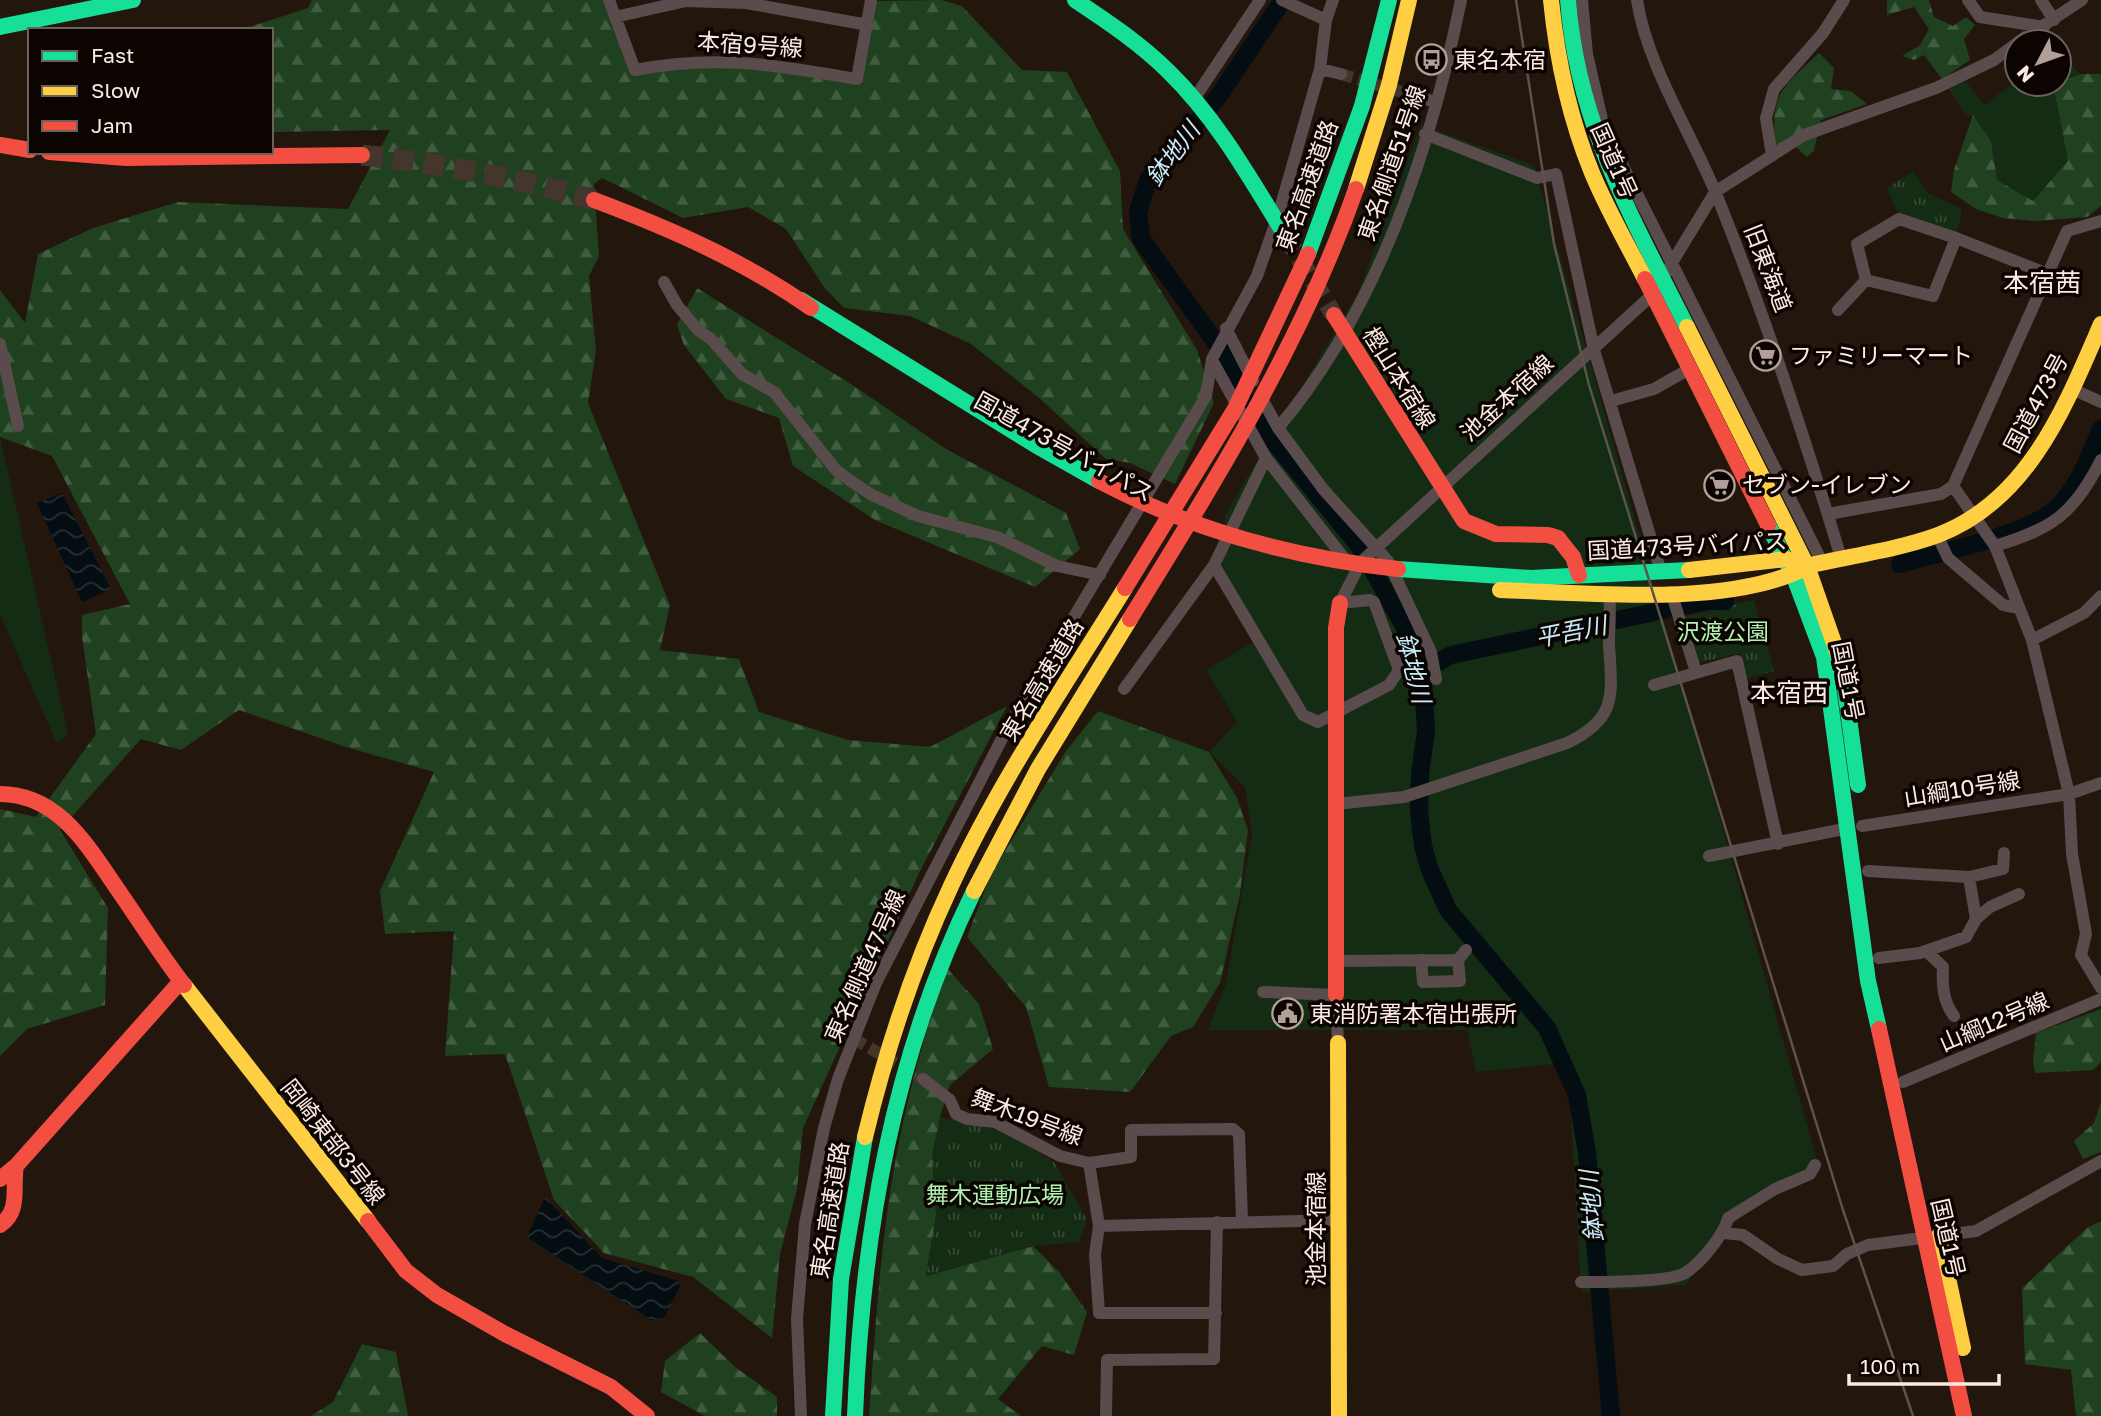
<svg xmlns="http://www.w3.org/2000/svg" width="2101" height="1416" viewBox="0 0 2101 1416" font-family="'Golos Text','Noto Sans JP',sans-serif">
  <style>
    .green { fill: #132c13 }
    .forest { fill: url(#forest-firs) }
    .park { fill: url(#park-tufts) }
    .water { fill: url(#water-waves) }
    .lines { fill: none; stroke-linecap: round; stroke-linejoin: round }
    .river { stroke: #030d12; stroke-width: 18 }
    .street-tunnel { stroke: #44362d; stroke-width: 12; stroke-dasharray: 12 6; stroke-linecap: butt }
    .secondary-tunnel { stroke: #44362d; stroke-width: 18; stroke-dasharray: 18 9; stroke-linecap: butt }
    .highway-tunnel { stroke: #44362d; stroke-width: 21; stroke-dasharray: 21 10; stroke-linecap: butt }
    .street { stroke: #5a4b4c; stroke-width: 12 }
    .fast { stroke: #16e098; stroke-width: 16 }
    .slow { stroke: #ffcf43; stroke-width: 16 }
    .jam { stroke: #f24e42; stroke-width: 16 }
    .rail { stroke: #5e524e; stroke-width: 2.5 }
    .labels { text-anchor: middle; stroke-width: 7; stroke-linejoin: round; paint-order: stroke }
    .street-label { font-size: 23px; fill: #fcebe2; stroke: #0c0401 }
    .poi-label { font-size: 23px; fill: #fcebe2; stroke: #0c0401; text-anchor: start }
    .park-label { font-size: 23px; fill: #b0f2b2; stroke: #0c0401 }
    .water-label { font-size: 24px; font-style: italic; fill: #c6ebfa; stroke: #0c0401 }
    .quarter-label { font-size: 26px; fill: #fcebe2; stroke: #0c0401 }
  </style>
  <defs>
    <pattern id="forest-firs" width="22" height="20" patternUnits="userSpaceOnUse" patternTransform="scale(1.75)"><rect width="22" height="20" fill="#1f411f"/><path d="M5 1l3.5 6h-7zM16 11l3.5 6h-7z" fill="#405d3f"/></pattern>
    <pattern id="park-tufts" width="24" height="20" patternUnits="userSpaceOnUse" patternTransform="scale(1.75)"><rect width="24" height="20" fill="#132c13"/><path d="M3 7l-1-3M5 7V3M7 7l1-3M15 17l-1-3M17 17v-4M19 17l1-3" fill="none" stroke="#364b35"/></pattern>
    <pattern id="water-waves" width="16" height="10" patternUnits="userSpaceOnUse" patternTransform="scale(1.75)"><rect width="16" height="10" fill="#030d12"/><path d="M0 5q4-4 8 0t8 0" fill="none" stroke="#293034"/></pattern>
  </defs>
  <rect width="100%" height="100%" fill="#23160d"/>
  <path class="green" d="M2059,66h14l7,8 -21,6z
    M1964,80l21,25 32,-25v4h36l15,77 -35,40 -36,-21 -6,-39 -18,-26h-7l-18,-27z
    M1421,125l113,40 285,1002 -82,53 -52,65 -104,7 -11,-191 -15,-37 -79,8 -9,-42h-259l18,-47 26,-150 -7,-46 -36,-35 28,-30 -31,-52 49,-29 -41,-66 12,-62 132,-220z
    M0,437l68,297 -11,10 -57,-130z"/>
  <path class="forest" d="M312,0h292l29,73 104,-8 122,18 16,-82 66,-1 21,6 60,64 45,2 53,99 3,58 74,121 17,53 -39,81 -45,-21 -24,-4 -69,-63 -66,-52 -61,-28 -66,-8 -20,-21 -38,-58 -38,-22 -65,11 -81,-40 -8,6 5,72 -10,20 7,75 -8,52 82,202 -10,45 79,9 20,53 89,28 82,7 77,-41 -88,167 -116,255 -6,61 -17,65 -8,84 -79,-61 -89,-24 -50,-53 -49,-146 -60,2 9,-125 -69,3 -5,-43 54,-119 -85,-24 -110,-38 -58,40 -40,-11 -81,91 48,78 -3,97 -78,24 -27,27v-247l36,8 60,-83 -14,-97v-22l48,-11 -78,-148 -52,-19v-147l25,33 13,-69 55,-26 85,-26 170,7 42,-79 -119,2v-102h-31l68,-22z
    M1887,0h42l5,17 19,9 13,-9 9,8 -11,14 6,21 -28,19 -18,-24 -10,5 -12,-4 18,-11 9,-16 -15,-22 -27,8z
    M1819,53l15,15 -3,21 20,2 16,13 -46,16 -7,30 -7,7 -20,-18 -11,9c-7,-54 6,-60 43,-95z
    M2080,74h21v132l-14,11 -52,4 -32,-3 -27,-9 -25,-17 3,-22 19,-55 18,26 6,39 36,21 35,-40 -15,-77z
    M697,288l160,100 89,61 120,64 14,36 -45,38 -160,-67 -82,-54 -14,-48 -53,-19 -42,-54 -7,-20z
    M1098,711l111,41 28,46 11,32 -8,64 -20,89 -27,44 -22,9 -41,56 -81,-5 -23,-80 -59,-70 24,-63 75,-123z
    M947,968l32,36 14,45 -43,36 -10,32 -8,39 4,59 -10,61 107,-30 26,26 28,40 -13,43 -32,-9 -44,53 23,17h-152c6,-84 11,-170 26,-253 12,-67 30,-131 52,-195z
    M2101,1009v53l-8,8 -58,3 -2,-13 3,-27z
    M2101,1102v50l-18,7 -9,-18 20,-18z
    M2101,1221v195h-25l-5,-46 -46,-6 -3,-76 65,-60z
    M700,1333l35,34 42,30v19h-72l-44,-24 4,-31z
    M362,1344l34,8 12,64h-97l22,-14z"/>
  <path class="park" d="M1913,171l15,22 34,16 -5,24 -59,-19 -11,-26z
    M1754,600l20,71 -28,8 -6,-26 -45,11 -14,-47z
    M940,1117l61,13 53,32 33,57 -8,23 -46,4 -107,30 10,-61 -4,-59z"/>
  <path class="water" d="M62,493l49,96 -29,13 -45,-99z
    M545,1197l57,61 80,24 -17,35 -14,3 -124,-83z"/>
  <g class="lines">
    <path class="river" d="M1283,0l-65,97 -70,83 -10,32 3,27 89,123 16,40 26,37 88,108 48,86 13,39 3,25 2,34 -6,43 -1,37 4,35 7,24 18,40 99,118 30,67 10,58 24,263
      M1900,564c41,-12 133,-30 160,-59 20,-22 30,-50 41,-76
      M1421,672l30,-17 256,-54h18"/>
    <path class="street-tunnel" d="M1341,74l74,22
      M854,1039l69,40"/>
    <path class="secondary-tunnel" d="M1285,235l49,80"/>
    <path class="highway-tunnel" d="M362,155c79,9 155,23 232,45"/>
    <path class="street" d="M609,0l26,70c81,-16 142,-5 222,9l14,-79
      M1282,0l44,20
      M1582,0l5,54 17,74 218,434
      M1637,0c10,66 55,134 80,196 48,119 87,239 124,362
      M1968,0l12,17 64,10
      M2041,0l13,20
      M615,17l71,-16 60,2 122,22
      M2018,42l64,-42
      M1320,69l21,5
      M1415,96l20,6
      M1194,99l66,-99
      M1425,134l112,44 19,-4 38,176 67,222
      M1772,156l-6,-38 8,-29 49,-56 21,-33
      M1956,238l-23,58 -67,-16 -9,-36 42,-25 57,19 92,36
      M664,282l13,23 21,25 13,9 31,35 32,18 62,78 16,12 20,13 46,21 79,21 60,29 43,9
      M1838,310l28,-30
      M1226,328l27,53
      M0,344l18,82
      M1212,360l54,98 81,104
      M2072,389l29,13
      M1261,397l17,31 45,61 65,72 43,91 5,27
      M1611,401l43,-12 37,-21
      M1278,428c99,-117 153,-280 183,-428
      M1953,486l42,60 37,94 37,154 3,60 14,80 -5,21 20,33
      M1828,514l113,-20 12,-8 114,-255 34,-10
      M1937,535l11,23 55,47 16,3
      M1995,546c57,-17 79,-32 106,-86
      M1214,565l89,150 15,7 71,-37 10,-15 -25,-68 -4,-2 -30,3 21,-41 292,-268 62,-102 89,-57 132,-47 58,-28 23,-17
      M1671,592l25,80
      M2032,640l52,-27 17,-17
      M1654,685l83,-24 41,183
      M1124,689l90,-124 52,-107
      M1335,804l69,-7 163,-54c51,-25 45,-48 42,-99 0,-17 2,-33 0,-50
      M1862,826l207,-32 32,-11
      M1709,856l140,-28
      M1868,871l101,6 34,-8 1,-16
      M1976,919l14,-12 29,-13
      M1926,951l17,16c-1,19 0,34 11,49
      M1879,958l41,-5 46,-16 10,-18 -7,-42
      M1421,960l2,22 37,-1 -2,-21
      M1335,961l123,-1 8,-10
      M1263,992l73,3 2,48
      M923,1079l27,21 6,14 11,5 28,3 65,34 29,7 42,-6v-27l102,-1 6,5 3,86
      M1903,1082l198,-83
      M1089,1163l10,63 -4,28 4,59h117
      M1099,1226l240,-6
      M1724,1233l19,2 35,24 24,11 31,-4 14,-12 21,-9 108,-14 125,-70
      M1581,1282c19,0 89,0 104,-9 15,-9 39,-38 43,-55l47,-29 35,-15 5,-9
      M801,1416l-4,-97 8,-95 19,-96 14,-49 38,-96 132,-256 198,-331 6,-37 45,-83 21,-60 42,-147 6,-49 7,-20
      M1106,1416l1,-56 107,-1 3,-137"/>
    <path class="fast" d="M1075,0c33,22 66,44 94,72 48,47 81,106 116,163
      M1568,0c9,124 65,219 119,327
      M0,27l133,-27
      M1308,254l54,-148 27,-106
      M801,300l236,146 62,35
      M1768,525l26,52 30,80 44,324 11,48
      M1398,569l133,9 158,-8
      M1842,666l16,119
      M833,1416l8,-137 24,-142
      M855,1416c7,-182 38,-360 119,-525"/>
    <path class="slow" d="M1551,0c6,60 18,117 41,173 15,36 35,71 53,106
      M1356,189l33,-104 20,-85
      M1687,327l120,239 35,100
      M1689,570l97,-11 21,7c42,-10 90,-16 131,-31 91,-35 127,-128 163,-211
      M1500,590c86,3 226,17 303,-21
      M974,891l64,-122 92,-150
      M184,985l184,236
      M1338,1043l1,373
      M865,1137c21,-87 48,-170 86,-251 48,-104 114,-201 174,-298
      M1939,1236l24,112"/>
    <path class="jam" d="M0,145l30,5
      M49,152l77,6 236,-3
      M594,200c77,29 150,61 217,108
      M1645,279l123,246
      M1334,315l130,206 32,13 52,1 10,3 15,19 6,18
      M1099,481c93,49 195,77 299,88
      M1125,588l110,-179 73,-155
      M1130,619c85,-138 172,-276 226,-430
      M0,794c58,0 87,51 116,93 23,33 44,67 68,98
      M1336,995v-367l4,-25
      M1879,1029l85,387
      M0,1179l16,-13 165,-185
      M368,1221l38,50 31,24 68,39 106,53 36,29
      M0,1225c21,-14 12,-37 16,-59"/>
    <path class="rail" d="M1516,0l38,244 35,141 254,825 70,206"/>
  </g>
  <defs>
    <symbol id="bus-ring" viewBox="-11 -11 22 22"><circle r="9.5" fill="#0c0401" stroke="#b0a097" stroke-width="1.5"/><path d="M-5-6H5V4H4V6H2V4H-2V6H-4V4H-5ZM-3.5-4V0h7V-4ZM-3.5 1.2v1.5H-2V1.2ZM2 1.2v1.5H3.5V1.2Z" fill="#b0a097"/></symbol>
    <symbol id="supermarket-ring" viewBox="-11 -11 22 22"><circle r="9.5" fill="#0c0401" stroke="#b0a097" stroke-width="1.5"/><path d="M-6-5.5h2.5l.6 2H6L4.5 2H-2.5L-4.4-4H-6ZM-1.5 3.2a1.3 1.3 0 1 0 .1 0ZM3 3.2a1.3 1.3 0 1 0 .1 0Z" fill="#b0a097"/></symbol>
    <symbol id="civic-ring" viewBox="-11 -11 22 22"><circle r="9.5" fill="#0c0401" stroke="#b0a097" stroke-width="1.5"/><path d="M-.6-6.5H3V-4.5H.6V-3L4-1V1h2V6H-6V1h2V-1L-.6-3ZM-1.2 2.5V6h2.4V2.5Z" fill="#b0a097"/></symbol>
  </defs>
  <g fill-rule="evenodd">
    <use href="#bus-ring" x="1414" y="42" width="35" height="35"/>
    <use href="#supermarket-ring" x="1748" y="338" width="35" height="35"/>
    <use href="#supermarket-ring" x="1702" y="468" width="35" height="35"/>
    <use href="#civic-ring" x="1270" y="996" width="35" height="35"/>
  </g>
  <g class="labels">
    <g class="street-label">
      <text transform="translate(750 45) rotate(4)" y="8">本宿9号線</text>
      <text transform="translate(1614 161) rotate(66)" y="8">国道1号</text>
      <text transform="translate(1392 163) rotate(-71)" y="8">東名側道51号線</text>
      <text transform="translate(1307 186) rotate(-70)" y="8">東名高速道路</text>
      <text transform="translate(1768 268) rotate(69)" y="8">旧東海道</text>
      <text transform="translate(1399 378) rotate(58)" y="8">樫山本宿線</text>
      <text transform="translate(1507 398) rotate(-42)" y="8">池金本宿線</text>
      <text transform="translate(2036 403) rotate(-62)" y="8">国道473号</text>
      <text transform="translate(1064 447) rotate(29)" y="8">国道473号バイパス</text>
      <text transform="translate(1687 546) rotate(-3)" y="8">国道473号バイパス</text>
      <text transform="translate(1042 680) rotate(-59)" y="8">東名高速道路</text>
      <text transform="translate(1848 681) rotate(79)" y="8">国道1号</text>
      <text transform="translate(1962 789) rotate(-9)" y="8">山綱10号線</text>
      <text transform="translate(865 966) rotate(-66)" y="8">東名側道47号線</text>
      <text transform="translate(1994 1022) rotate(-23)" y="8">山綱12号線</text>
      <text transform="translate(1027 1117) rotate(21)" y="8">舞木19号線</text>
      <text transform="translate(333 1142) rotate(52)" y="8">岡崎東部3号線</text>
      <text transform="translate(830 1210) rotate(-81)" y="8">東名高速道路</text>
      <text transform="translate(1316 1229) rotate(-90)" y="8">池金本宿線</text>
      <text transform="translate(1948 1238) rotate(77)" y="8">国道1号</text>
    </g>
    <g class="poi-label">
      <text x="1454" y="68">東名本宿</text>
      <text x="1789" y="364">ファミリーマート</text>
      <text x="1742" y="493">セブン-イレブン</text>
      <text x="1310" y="1022">東消防署本宿出張所</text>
    </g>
    <g class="park-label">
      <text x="1723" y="640">沢渡公園</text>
      <text x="995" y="1203">舞木運動広場</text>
    </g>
    <g class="water-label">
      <text transform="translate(1173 154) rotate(-53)" y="8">鉢地川</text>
      <text transform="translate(1571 632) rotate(-11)" y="8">平吾川</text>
      <text transform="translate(1413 668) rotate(76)" y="8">鉢地川</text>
      <text transform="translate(1592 1206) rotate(-95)" y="8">鉢地川</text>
    </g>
    <g class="quarter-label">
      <text x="2042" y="292">本宿茜</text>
      <text x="1789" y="702">本宿西</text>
    </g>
  </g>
  <rect x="28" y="28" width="245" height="126" fill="#0c0401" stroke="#6c605b" stroke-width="2"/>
  <rect x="42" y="51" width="35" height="10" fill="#16e098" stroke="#6c605b" stroke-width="2"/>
  <text x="91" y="63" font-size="21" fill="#fcebe2">Fast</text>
  <rect x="42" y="86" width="35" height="10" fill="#ffcf43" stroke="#6c605b" stroke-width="2"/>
  <text x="91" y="98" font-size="21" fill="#fcebe2">Slow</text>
  <rect x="42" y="121" width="35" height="10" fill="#f24e42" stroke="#6c605b" stroke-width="2"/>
  <text x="91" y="133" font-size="21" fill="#fcebe2">Jam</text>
  <g transform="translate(2038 63) rotate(229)"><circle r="33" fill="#0c0401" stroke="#6c605b" stroke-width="2"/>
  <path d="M0-5L12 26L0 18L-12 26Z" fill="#b0a097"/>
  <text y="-10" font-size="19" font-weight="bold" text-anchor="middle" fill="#fcebe2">N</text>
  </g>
  <path d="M1849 1374v10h150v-10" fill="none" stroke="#fcebe2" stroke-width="3.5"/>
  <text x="1860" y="1374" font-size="21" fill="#fcebe2" stroke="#0c0401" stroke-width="5" paint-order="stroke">100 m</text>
</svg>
